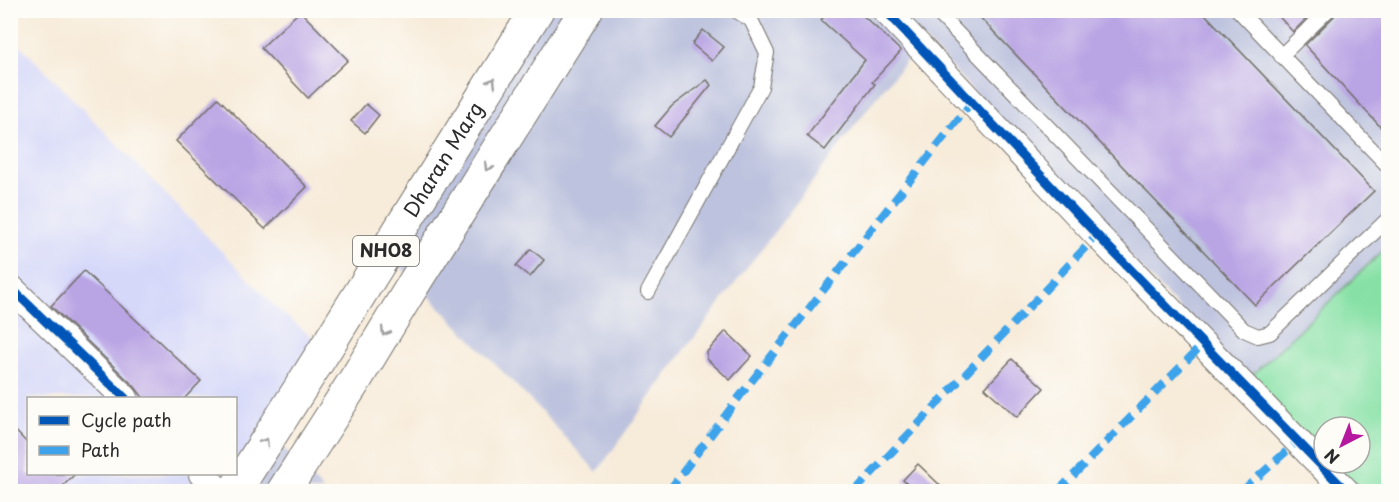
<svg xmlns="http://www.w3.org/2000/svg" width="1399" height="502" viewBox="0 0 1399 502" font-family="'Playpen Sans',sans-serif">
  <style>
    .built { fill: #d5d8f9; fill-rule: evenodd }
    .industrial { fill: #bdc3de }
    .green { fill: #87e1a6; stroke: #598668; stroke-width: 1.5 }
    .building { fill: #b9a4e4 }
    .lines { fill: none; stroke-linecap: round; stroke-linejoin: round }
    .service-casing { stroke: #726e68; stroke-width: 16 }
    .minor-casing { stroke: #726e68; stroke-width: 28 }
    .primary-casing { stroke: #726e68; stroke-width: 35 }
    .service { stroke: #fff; stroke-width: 14 }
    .minor { stroke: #fff; stroke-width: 26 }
    .primary { stroke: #fff; stroke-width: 33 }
    .quiet { stroke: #3ea3eb; stroke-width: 8; stroke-dasharray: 15 8; stroke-linecap: butt }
    .cycleway-casing { stroke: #fdfcf7; stroke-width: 13 }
    .cycleway { stroke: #0057b8; stroke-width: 9 }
    .oneway { stroke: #a0a0a0 }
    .labels { text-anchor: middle; stroke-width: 4.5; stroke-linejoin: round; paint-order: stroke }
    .shield { fill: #fdfcf7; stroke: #6a6a68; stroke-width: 1.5 }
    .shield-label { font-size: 18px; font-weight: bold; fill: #2b2b2b }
    .street-label { font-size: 20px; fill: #2b2b2b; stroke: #fdfcf7 }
  </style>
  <rect width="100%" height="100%" fill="#fdfcf7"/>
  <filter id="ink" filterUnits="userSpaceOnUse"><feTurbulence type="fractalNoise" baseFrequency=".0167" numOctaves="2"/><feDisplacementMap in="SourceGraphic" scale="12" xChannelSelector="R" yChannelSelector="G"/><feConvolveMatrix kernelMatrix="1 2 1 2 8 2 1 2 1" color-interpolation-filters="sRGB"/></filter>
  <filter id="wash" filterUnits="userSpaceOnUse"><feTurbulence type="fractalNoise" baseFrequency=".008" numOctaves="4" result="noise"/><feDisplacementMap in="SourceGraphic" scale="24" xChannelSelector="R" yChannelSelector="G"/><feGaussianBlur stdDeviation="1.35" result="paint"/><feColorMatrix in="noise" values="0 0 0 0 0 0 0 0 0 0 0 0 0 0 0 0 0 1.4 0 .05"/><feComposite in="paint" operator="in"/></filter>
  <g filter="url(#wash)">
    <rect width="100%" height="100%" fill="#f7ebd9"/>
    <path class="built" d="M10,35l270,276 46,37 -92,143h-223zM28,398h208v76h-208z"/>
    <path class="industrial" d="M537,11h851v235l-141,134 -323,-341 -52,64 -203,268 -72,101 -59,-64 -153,-157z
      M270,434l54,57 -90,1z"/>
    <path class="green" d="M1388,246v245h-35l-27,-28h34v-36h-36v34l-77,-81z"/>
    <g id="blocks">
      <path class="building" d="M830,10h27l44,41 -29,31 3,2 -50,66 -18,-14 58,-76 -44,-40z
        M973,10h228l173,181 -119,114z
        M1273,10h42l-22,22z
        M1337,10h52v126l-84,-91 29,-29z
        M300,11l48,49 -40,38 -47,-50z
        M703,30l21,17 -12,14 -20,-17z
        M707,80l4,5 -42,52 -14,-11 17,-20z
        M218,98l89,89 -42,42 -89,-88z
        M366,104l13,11 -14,18 -14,-12z
        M531,249l13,11 -14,17 -14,-11z
        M84,271l117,110 -17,18h-40l-9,-12 -84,-81z
        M726,331l26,25 -22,24 -23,-21v-7z
        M1012,359l32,29 -27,29 -32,-29z
        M10,425l18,19v30h47l-18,18h-47z
        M918,464l29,28h-32l-12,-12z"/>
    </g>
  </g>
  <g filter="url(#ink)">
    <use href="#blocks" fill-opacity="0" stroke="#726e68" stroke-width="1.5"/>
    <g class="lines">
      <defs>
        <path id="service" d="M935,10l309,320 14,6 12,-3 118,-114
          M1238,10l150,156
          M1281,56l47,-46
          M648,292l113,-205 6,-34 -16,-33 -16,-10"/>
        <path id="minor" d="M885,10l212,225 250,257
          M10,287l115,111
          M202,474l18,18"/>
        <g id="primary">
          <path id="s1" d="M234,492l92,-144 211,-338"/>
          <path d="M283,492l74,-115 59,-97 170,-270"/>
        </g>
      </defs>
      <use href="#service" class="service-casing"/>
      <use href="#minor" class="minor-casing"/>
      <use href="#primary" class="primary-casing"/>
      <use href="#service" class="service"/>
      <use href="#minor" class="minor"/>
      <use href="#primary" class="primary"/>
      <path class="quiet" d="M668,492l72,-96 231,-293
        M854,492l243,-257
        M1057,492l146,-148
        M1241,492l57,-51"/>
      <defs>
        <path id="cycleway" d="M885,10l212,225 250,257
          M10,287l115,111"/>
      </defs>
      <use href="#cycleway" class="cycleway-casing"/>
      <use href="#cycleway" class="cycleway"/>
    </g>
    <defs><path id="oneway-chevron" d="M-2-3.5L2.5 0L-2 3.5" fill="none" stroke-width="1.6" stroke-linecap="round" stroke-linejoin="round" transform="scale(1.5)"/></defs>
    <g class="oneway">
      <use href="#oneway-chevron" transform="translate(492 82) rotate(-58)"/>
      <use href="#oneway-chevron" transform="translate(488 167) rotate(122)"/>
      <use href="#oneway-chevron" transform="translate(385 332) rotate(121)"/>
      <use href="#oneway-chevron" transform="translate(265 442) rotate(-58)"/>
    </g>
  </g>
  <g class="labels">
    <rect class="shield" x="353" y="236" width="66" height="30" rx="4.5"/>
    <g class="shield-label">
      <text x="386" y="257">NH08</text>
    </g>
    <g class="street-label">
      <text dy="7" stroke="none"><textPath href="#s1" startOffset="393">Dharan Marg</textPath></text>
    </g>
  </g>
  <rect width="1399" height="502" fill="none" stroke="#fdfcf7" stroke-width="36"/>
  <rect x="27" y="397" width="210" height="78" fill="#fdfcf7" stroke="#a9a8a5" stroke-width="1.5"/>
  <rect x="39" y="416" width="30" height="9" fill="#0057b8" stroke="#a9a8a5" stroke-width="1.5"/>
  <text x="81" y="427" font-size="18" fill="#2b2b2b">Cycle path</text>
  <rect x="39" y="446" width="30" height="9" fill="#3ea3eb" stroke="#a9a8a5" stroke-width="1.5"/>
  <text x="81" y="457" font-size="18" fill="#2b2b2b">Path</text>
  <g transform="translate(1342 445) rotate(222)"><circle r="28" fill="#fdfcf7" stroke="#a9a8a5" stroke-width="1.5"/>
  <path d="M0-4.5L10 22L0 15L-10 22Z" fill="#b5179e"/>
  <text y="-9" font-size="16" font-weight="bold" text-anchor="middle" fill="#2b2b2b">N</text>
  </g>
</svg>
